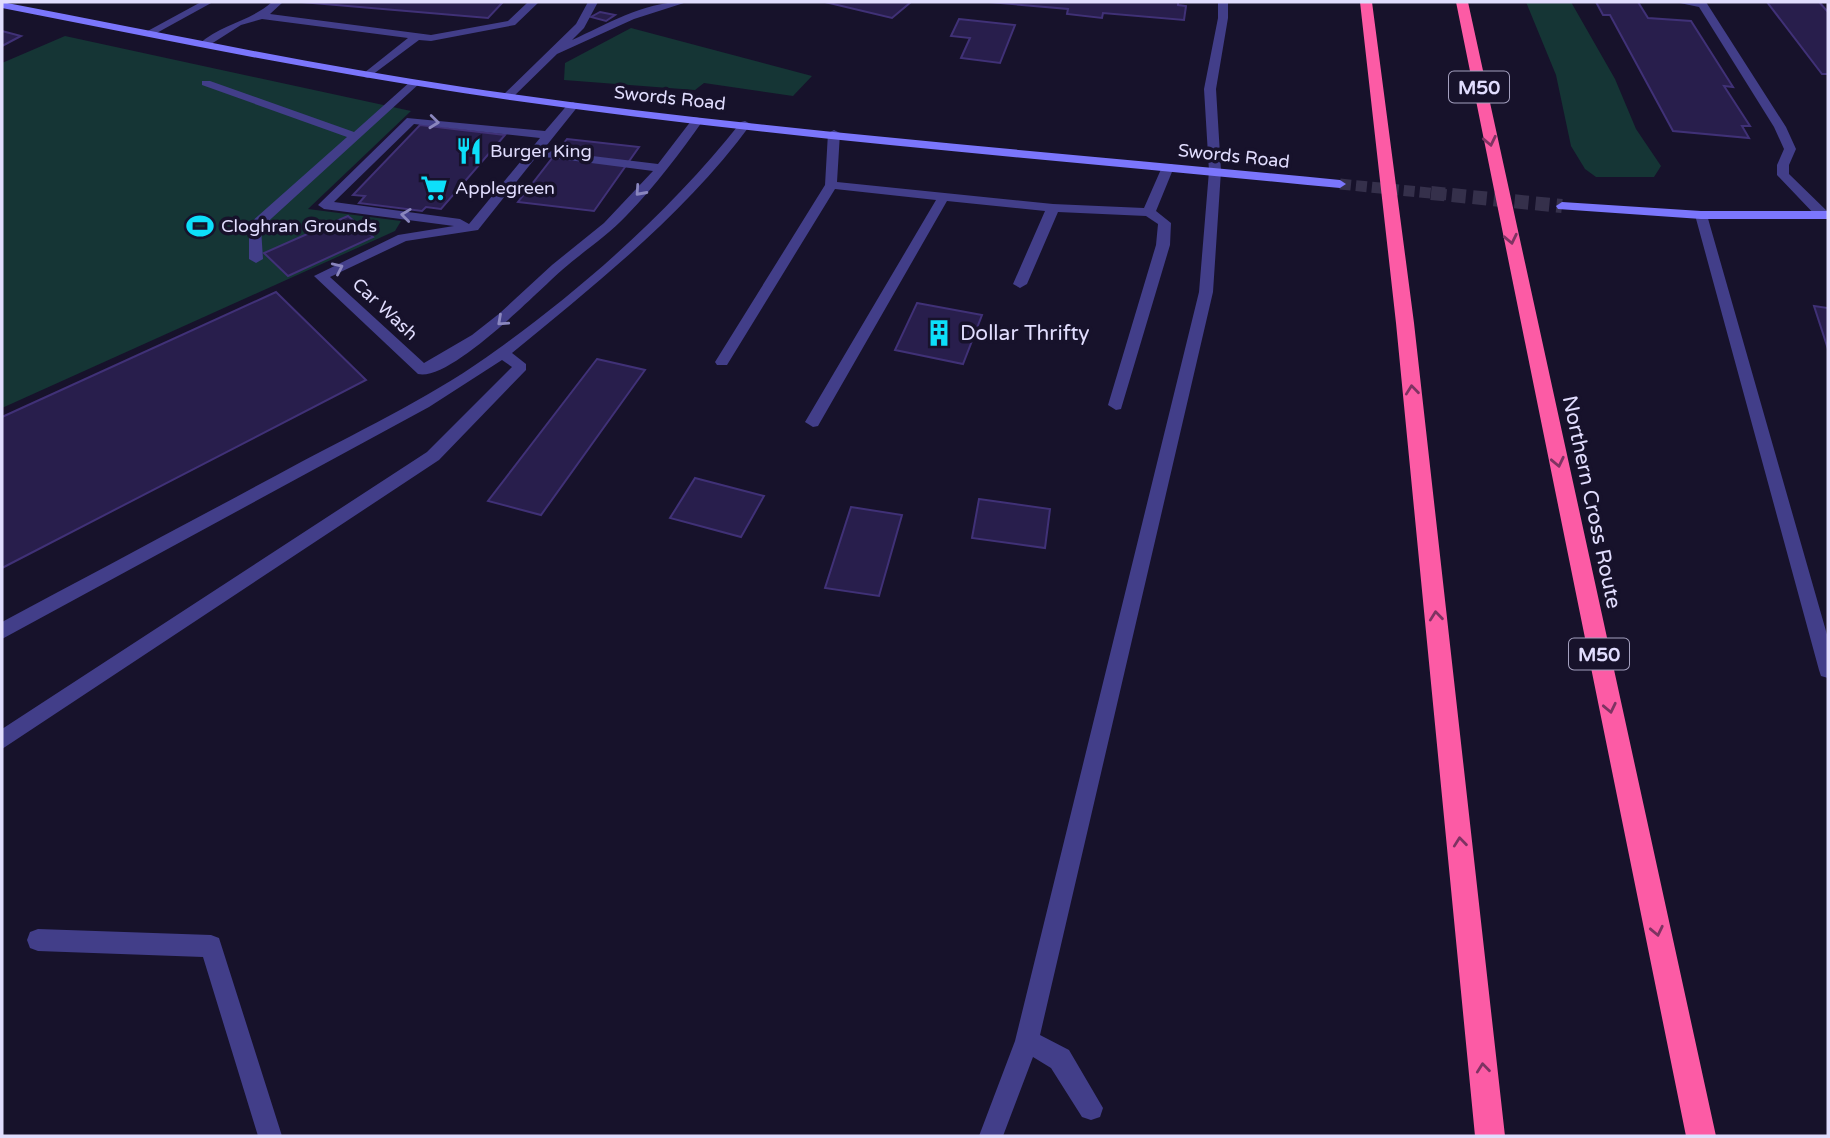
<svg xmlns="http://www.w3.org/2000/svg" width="1830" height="1138" viewBox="0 0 1830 1138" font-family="'Varela Round',sans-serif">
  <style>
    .green { fill: #153535 }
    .building { fill: #281e4c; stroke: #403177; stroke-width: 2 }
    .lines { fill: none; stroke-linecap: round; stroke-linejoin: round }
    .secondary-tunnel-far1 { stroke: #35304b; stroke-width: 11; stroke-dasharray: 11 5; stroke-linecap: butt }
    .secondary-tunnel { stroke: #35304b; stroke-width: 14; stroke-dasharray: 14 7; stroke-linecap: butt }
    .service { fill: #423e89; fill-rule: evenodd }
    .secondary { fill: #7b76fc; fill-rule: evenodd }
    .motorway { fill: #fc5ba5; fill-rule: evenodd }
    .oneway { stroke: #8a86be }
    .oneway2 { stroke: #7e3362 }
    .labels { text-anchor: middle; stroke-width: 7; stroke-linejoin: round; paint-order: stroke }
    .far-street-label { font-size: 18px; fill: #e1ddfe; stroke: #17122b }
    .far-poi-label { font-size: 18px; fill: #e1ddfe; stroke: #17122b; text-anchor: start }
    .shield { fill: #17122b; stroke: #a4a0bf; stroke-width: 2 }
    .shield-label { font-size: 19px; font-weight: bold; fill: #e1ddfe }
    .poi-label { font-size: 21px; fill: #e1ddfe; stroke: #17122b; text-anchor: start }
    .street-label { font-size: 21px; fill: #e1ddfe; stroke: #17122b }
  </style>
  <rect width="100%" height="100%" fill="#17122b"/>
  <path class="green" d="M1526,2h45l44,77 21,50 25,37 -7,11h-58l-11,-8 -14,-23 -15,-71z
    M631,28l181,48 -19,20 -89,-13 -9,7 -131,-10 1,-17z
    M65,36l346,75 -103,98 93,12 -6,10 -393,177v-345z"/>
  <path class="building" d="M301,2h202l-15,16z
    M825,2h86l-19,16z
    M989,2h189v3l8,1 -2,14 -81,-7 -1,5 -35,-4 1,-5z
    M1596,2h42l10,16 43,3 42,66 -9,-1 26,40h-8l7,12 -76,-7 -63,-116h-7z
    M1767,2h52l9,10v62h-6z
    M600,12l15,3 -9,6 -15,-4z
    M959,19l56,6 -15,38 -39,-5 9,-20 -19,-2z
    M2,31l19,5 -19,10z
    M420,125l85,10 -64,74 -15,-2 -4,4 -63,-8 6,-7 -12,-1z
    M567,139l72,8 -45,64 -76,-9z
    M348,216l25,21 -85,39 -24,-23z
    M276,292l90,88 -364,188v-151z
    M917,303l65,12 -19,49 -68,-14z
    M1814,306l14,2v41z
    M597,359l48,11 -104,145 -53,-14z
    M695,478l69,18 -23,41 -71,-19z
    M979,499l71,10 -5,39 -73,-10z
    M851,507l51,8 -23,81 -54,-8z"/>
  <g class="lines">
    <path class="secondary-tunnel-far1" d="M1340,184l109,11"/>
    <path class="secondary-tunnel" d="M1431,193l131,13"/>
    <path class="service" d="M201,2h12l-60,33 -9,-2z
      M272,2h11l-13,12 161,21 77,-14 20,-19h11l-24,23 -84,16 -12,-1 -51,38 -4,-1v-4l44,-35 -146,-19 -21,6 -33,21 -9,-2c22,-20 52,-23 73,-42z
      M588,2h10l-14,26 -12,12c35,-16 75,-40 115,-38l-53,17 -77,35 -46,45h-8v-4l73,-71z
      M1218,2h10v16l-12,71 5,82 -8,121 -173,743 29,15 34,58 -3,9 -9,3 -9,-3 -31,-49 -18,-11 -30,79h-24l36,-95 184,-749 10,-121 -5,-82 14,-71z
      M1675,2h31l80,125 10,22 -7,16v9l39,38v6h-10l-41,-43v-10l7,-16 -10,-22 -75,-120z
      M202,81h8l144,51 57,-51 9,2 -159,145 2,31 -7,4 -7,-4v-35l98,-87 -145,-52z
      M573,102l6,3 -36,45 115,14 36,-47 10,2c-24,34 -48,66 -77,96 -20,21 -43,36 -65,55 -24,21 -112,112 -144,104l-104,-98 84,-41 56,-9 -130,-17 -6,-4 89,-87 138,13 24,-28zM414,124l126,14 -71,86 -9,-5 -126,-17zM537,156l116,15 -49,52 -52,42 -52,48 -28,22 -48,28 -94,-86 76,-36 72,-11z
      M745,121l6,3c-65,89 -154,159 -239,229l14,11v6l-87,90 -437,289v-20l425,-277 85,-85 -10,-7 -73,47 -427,232v-17c99,-53 199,-106 299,-160 66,-35 136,-68 197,-113 89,-64 175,-141 243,-227z
      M834,130l6,3 -3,49 216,22 91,4 18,-41 10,-3 2,3 -18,44 15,12 -1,22 -49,164 -5,1 -8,-5 48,-160 2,-21 -12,-8 -88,-4 -31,72 -7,4 -7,-4 32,-73 -98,-10 -129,225 -5,1 -8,-5 131,-222 -101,-11 -108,176h-10l-2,-3 110,-177 3,-52z
      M1701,211l6,4 121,423v40l-7,-2 -2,-6 -124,-455z
      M38,929l173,6 8,3 63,198h-24l-55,-179 -165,-6 -8,-3 -3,-8 3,-8z"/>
    <path class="secondary" d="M2,2c153,29 306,62 461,85 291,43 584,64 877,93l6,4 -6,4c-293,-29 -586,-51 -877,-95 -155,-23 -308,-55 -461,-85z
      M1562,202l139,9h127v8h-127l-143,-10 -2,-3z"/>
    <path class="motorway" d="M1360,2h12l42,321 91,813h-30l-79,-813z
      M1456,2h12l248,1134h-30z"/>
  </g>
  <defs><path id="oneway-chevron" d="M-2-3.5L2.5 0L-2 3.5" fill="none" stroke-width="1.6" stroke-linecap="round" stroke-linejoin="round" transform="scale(1.75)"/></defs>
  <g class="oneway">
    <use href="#oneway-chevron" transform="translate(434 122) rotate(6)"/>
    <use href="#oneway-chevron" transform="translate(640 191) rotate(132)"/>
    <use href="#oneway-chevron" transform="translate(406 215) rotate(-173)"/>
    <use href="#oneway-chevron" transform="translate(338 268) rotate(-25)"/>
    <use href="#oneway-chevron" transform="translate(502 321) rotate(138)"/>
  </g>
  <g class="oneway2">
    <use href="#oneway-chevron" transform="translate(1490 141) rotate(78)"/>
    <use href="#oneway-chevron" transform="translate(1511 239) rotate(78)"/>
    <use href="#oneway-chevron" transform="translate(1412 390) rotate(-96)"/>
    <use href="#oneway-chevron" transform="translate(1558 462) rotate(78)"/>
    <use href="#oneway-chevron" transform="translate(1436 616) rotate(-96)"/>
    <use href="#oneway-chevron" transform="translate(1610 708) rotate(78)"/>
    <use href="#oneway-chevron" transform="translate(1460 842) rotate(-96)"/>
    <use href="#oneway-chevron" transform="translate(1657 931) rotate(78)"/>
    <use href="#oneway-chevron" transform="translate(1483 1068) rotate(-96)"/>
  </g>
  <defs>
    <symbol id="restaurant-bare" viewBox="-9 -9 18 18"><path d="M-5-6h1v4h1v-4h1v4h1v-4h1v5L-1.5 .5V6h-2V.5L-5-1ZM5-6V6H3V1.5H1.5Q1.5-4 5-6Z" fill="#0ddffa" stroke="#17122b" stroke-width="2.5" paint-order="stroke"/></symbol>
    <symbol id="supermarket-bare" viewBox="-9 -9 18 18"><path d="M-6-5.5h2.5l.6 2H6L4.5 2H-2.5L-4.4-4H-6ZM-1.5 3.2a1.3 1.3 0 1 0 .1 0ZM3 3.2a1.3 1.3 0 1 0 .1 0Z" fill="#0ddffa" stroke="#17122b" stroke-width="2.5" paint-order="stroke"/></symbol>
    <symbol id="stadium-bare" viewBox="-9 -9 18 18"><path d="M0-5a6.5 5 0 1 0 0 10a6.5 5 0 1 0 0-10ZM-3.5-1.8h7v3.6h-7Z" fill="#0ddffa" stroke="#17122b" stroke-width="2.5" paint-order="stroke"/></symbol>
    <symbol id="building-bare" viewBox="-9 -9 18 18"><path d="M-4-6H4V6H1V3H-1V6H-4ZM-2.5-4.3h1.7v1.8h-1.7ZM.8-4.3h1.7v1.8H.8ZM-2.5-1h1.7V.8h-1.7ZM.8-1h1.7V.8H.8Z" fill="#0ddffa" stroke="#17122b" stroke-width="2.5" paint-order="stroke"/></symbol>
  </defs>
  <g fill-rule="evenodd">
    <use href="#restaurant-bare" x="450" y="132" width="38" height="38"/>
    <use href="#supermarket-bare" x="415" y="169" width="38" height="38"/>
    <use href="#stadium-bare" x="181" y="207" width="38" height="38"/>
    <use href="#building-bare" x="920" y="314" width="38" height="38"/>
  </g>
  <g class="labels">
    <g class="far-street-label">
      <text transform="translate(670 98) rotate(6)" y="6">Swords Road</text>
      <text transform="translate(1234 156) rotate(6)" y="6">Swords Road</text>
      <text transform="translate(385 309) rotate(43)" y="6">Car Wash</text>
    </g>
    <g class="far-poi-label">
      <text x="490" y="157">Burger King</text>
      <text x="455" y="194">Applegreen</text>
      <text x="221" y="232">Cloghran Grounds</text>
    </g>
    <g class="shield">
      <rect x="1449" y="71.5" width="60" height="31" rx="5"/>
      <rect x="1569" y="638.5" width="60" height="31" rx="5"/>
    </g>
    <g class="shield-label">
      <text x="1479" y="94">M50</text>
      <text x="1599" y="661">M50</text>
    </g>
    <g class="poi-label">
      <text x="960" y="340">Dollar Thrifty</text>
    </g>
    <g class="street-label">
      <text transform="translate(1592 502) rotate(78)" y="7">Northern Cross Route</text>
    </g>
  </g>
  <rect width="1830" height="1138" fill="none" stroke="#e1ddfe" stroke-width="7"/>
</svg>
